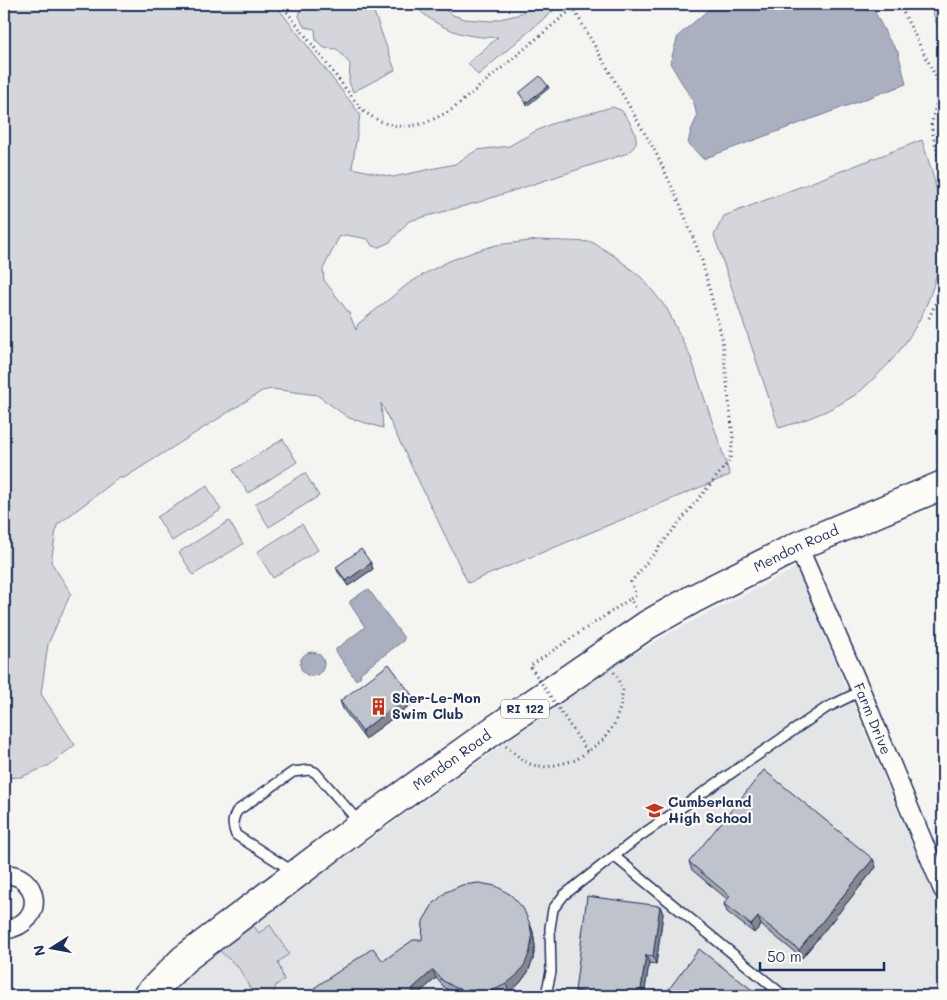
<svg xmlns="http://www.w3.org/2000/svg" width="947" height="1000" viewBox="0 0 947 1000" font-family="Mali,sans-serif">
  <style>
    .built { fill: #e4e5e6 }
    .green { fill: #d4d6db; stroke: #78829c }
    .water { fill: #aab0bf; stroke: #717c98 }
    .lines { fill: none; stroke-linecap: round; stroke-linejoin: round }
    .service-casing { stroke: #1b2f5e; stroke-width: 12 }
    .minor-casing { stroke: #1b2f5e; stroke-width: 21 }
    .primary-casing { stroke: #1b2f5e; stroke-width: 31 }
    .path { stroke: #1b2f5e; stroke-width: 3; stroke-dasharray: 1 4; stroke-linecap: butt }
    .service { stroke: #fdfcf7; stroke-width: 9 }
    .minor { stroke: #fdfcf7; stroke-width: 18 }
    .primary { stroke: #fdfcf7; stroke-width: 28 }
    .path-bridge { stroke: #1b2f5e; stroke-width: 3; stroke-dasharray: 1 4; stroke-linecap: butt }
    .wall { fill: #a4a8af; stroke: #1b2f5e }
    .shaded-wall { fill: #86888f; stroke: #1b2f5e }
    .building { fill: #bfc3cc; stroke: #1b2f5e }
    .labels { text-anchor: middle; stroke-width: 4.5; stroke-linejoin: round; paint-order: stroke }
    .shield { fill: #fdfcf7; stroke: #5f6c8c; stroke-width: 1 }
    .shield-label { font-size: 12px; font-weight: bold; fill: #1b2f5e }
    .street-label { font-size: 14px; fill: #1b2f5e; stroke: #fdfcf7 }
    .poi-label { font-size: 14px; font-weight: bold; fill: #1b2f5e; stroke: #fdfcf7; text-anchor: start }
  </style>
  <rect width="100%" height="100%" fill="#f4f4f1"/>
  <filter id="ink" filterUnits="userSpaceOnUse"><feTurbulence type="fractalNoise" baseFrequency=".02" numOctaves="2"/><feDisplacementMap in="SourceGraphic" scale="10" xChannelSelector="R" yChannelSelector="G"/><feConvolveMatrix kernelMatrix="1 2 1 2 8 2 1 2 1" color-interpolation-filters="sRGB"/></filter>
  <g filter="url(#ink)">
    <path class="built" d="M796,568l147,350v78h-682l-35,-54 383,-273 61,-36z
      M211,943l28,25 15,28h-105z"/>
    <path class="green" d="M4,4h271l85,110 -8,54 41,9 62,-13 22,-14 32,-4 27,-15 15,-7 61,-17 9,3c6,7 17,23 15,33 -2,5 -5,7 -8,10l-149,49 -70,19 -19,21 -11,5 -7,-1 -4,-7 -22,-4 -7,2 -16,32 1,11 25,33 7,17 2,-6 50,-40 18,-11 23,-12 27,-10 20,-6 42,-5 54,2 24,15 27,22 24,30 24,49 39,117 -262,108 -87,-180 2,25 -34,-10 -32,-23 -45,-6 -10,2 -138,87h-5l-62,47 -6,37 20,31 -23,51 -7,50 34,51 -27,21 -27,11 -17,1z
      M302,4h69l24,66 -42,22 -4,-10 1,-18 -13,-15 -13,-1 -8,-8 -1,-11 -11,-2 -5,-11z
      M413,4h23l17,11 12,4 26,2 26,-6 19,-11h25l-83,71 -10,-12 30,-26c-34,2 -62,-9 -85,-33z
      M943,6v39l-11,-36z
      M922,140c8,26 18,54 19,81 4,61 -24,119 -69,159 -5,5 -11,11 -17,15 -25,16 -48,25 -76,33l-65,-193 10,-19z
      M283,439l14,23 -49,31 -15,-23z
      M305,473l14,23 -50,31 -14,-23z
      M207,486l14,24 -49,31 -15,-24z
      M229,521l14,23 -50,31 -14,-23z
      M302,524l16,26 -45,28 -16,-26z
      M244,913l15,20 11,-8 19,29 -11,8 6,18 -8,5 -3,11h-19l-15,-28 -28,-25z"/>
    <path class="water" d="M715,4h156l17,34 10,14 8,32 -203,75 -15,-16 3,-13 6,-13 -3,-14 -24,-40 8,-27z
      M366,590h3l35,48 -1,3 -43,32 1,3 -5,4 -20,-28v-3l29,-22 -15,-23v-3z
      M300 664a12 12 0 1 1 24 0a12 12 0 1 1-24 0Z"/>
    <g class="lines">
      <defs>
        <path id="service" d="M614,856l170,140
          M294,872l-58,-37c-4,-10 -4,-15 1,-24l56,-39 16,-2 6,2 44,50
          M544,996l3,-6 4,-18 -1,-44 3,-19 11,-14 76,-59 186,-128 35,-17"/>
        <g id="minor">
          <path id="s1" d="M798,546l63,145 82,199"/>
          <path d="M4,875c33,-4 46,48 0,55"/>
        </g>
        <g id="primary">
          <path id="s2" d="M147,996l37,-37 177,-134 126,-90 160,-110 46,-26 105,-53 145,-61"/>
        </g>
      </defs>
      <use href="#service" class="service-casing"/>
      <use href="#minor" class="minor-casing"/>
      <use href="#primary" class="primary-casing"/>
      <path class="path" d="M281,4l81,106c33,25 58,19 92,-2l119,-100
        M578,4l-5,4 83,145 24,51 22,57 20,77 11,99 -3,23 -99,122 5,13 -6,4 6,9
        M899,4l38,75 1,16 -7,31 12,52
        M929,318l14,-33
        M506,746l16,14 10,5 15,2 29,-7 27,-20 11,-15 6,-17 3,-19 -9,-17"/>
      <use href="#service" class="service"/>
      <use href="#minor" class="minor"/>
      <use href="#primary" class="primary"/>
      <path class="path-bridge" d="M587,751l-57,-85 100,-67"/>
    </g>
    <path class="wall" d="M371,563l2,6 -25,17 -10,-14 -2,-5z
      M411,694l3,8 -49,37 -22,-30 -3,-8z
      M873,859l3,8 -74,91 -41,-33 -7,8 -27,-21 -3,-8 3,-5 -35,-29 -3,-8z
      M660,906l3,8 -7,50 -7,-1 -5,33h-68l-1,-5z
      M530,924l3,8 2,14 -2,13 -5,13 -8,11 -11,9 -9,4h-40l-15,-8 -9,-10 -20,18h-99l-3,-8 69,-27z
      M669,989l91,7h-89z"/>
    <path class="shaded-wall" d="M619,4h6l-4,3z
      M548,86l1,2 -22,18 -1,-3z
      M371,563l2,6 -25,17 -2,-5z
      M411,694l3,8 -49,37 -3,-8z
      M873,859l3,8 -74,91 -3,-8z
      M660,906l3,8 -7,50 -3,-8z
      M758,917l3,8 -7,8 -3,-8z
      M530,924l3,8 2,14 -2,13 -5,13 -8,11 -11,9 -3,-8z
      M646,955l3,8 -5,33h-4z
      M433,970l3,8 -20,18h-1l-3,-7z"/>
    <path class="building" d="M540,76l8,10 -22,17 -7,-10z
      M361,549l10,14 -25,18 -10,-14z
      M389,664l22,30 -49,37 -22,-30z
      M764,770l109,89 -74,91 -41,-33 -7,8 -27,-21 6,-8 -41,-34z
      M479,883l17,3 15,9 12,13 7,16 2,14 -2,13 -5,13 -8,11 -11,9 -12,6 -13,2h-14l-13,-5 -12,-7 -9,-10 -21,19 3,7h-95l-6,-8 59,-40 10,13 30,-21h9l1,-19 10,-17 13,-12 16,-7z
      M587,896l73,10 -7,50 -7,-1 -6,41h-57l1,-4 -9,-1z
      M699,949l61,47h-82l-9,-7z"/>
  </g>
  <defs>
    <symbol id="building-bare" viewBox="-9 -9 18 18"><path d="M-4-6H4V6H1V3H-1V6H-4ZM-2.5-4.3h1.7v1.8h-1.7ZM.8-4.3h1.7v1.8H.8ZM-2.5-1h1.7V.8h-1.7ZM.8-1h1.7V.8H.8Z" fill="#c8321e" stroke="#fdfcf7" stroke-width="2.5" paint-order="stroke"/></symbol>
    <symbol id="school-bare" viewBox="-9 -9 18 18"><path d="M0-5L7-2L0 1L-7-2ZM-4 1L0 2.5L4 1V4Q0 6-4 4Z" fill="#c8321e" stroke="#fdfcf7" stroke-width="2.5" paint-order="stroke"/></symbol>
  </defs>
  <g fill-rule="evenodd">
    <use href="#building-bare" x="366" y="694" width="25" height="25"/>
    <use href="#school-bare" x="642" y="798" width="25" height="25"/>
  </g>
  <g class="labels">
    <rect class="shield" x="501" y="699.5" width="48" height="19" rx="4"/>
    <g class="shield-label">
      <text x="525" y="713">RI 122</text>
    </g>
    <g class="street-label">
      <text dy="5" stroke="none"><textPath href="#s2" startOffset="791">Mendon Road</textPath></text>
      <text dy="5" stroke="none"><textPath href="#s1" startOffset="188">Farm Drive</textPath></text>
      <text dy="5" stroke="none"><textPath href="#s2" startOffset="386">Mendon Road</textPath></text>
    </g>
    <g class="poi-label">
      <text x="392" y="703">Sher-Le-Mon<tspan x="392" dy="16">Swim Club</tspan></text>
      <text x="668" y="807">Cumberland<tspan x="668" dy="16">High School</tspan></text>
    </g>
  </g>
  <rect width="947" height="1000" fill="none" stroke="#fdfcf7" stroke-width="20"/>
  <rect x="10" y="10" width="927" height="980" fill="none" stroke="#1b2f5e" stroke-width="2" filter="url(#ink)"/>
  <g transform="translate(52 948) rotate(259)" stroke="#fdfcf7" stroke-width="4" paint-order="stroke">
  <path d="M0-4L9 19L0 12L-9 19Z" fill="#1b2f5e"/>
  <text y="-8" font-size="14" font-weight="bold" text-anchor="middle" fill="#1b2f5e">N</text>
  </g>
  <path d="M760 962v8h124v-8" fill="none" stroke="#1b2f5e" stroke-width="2.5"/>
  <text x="767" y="962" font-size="15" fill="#1b2f5e" stroke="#fdfcf7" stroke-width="4" paint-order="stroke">50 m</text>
</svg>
